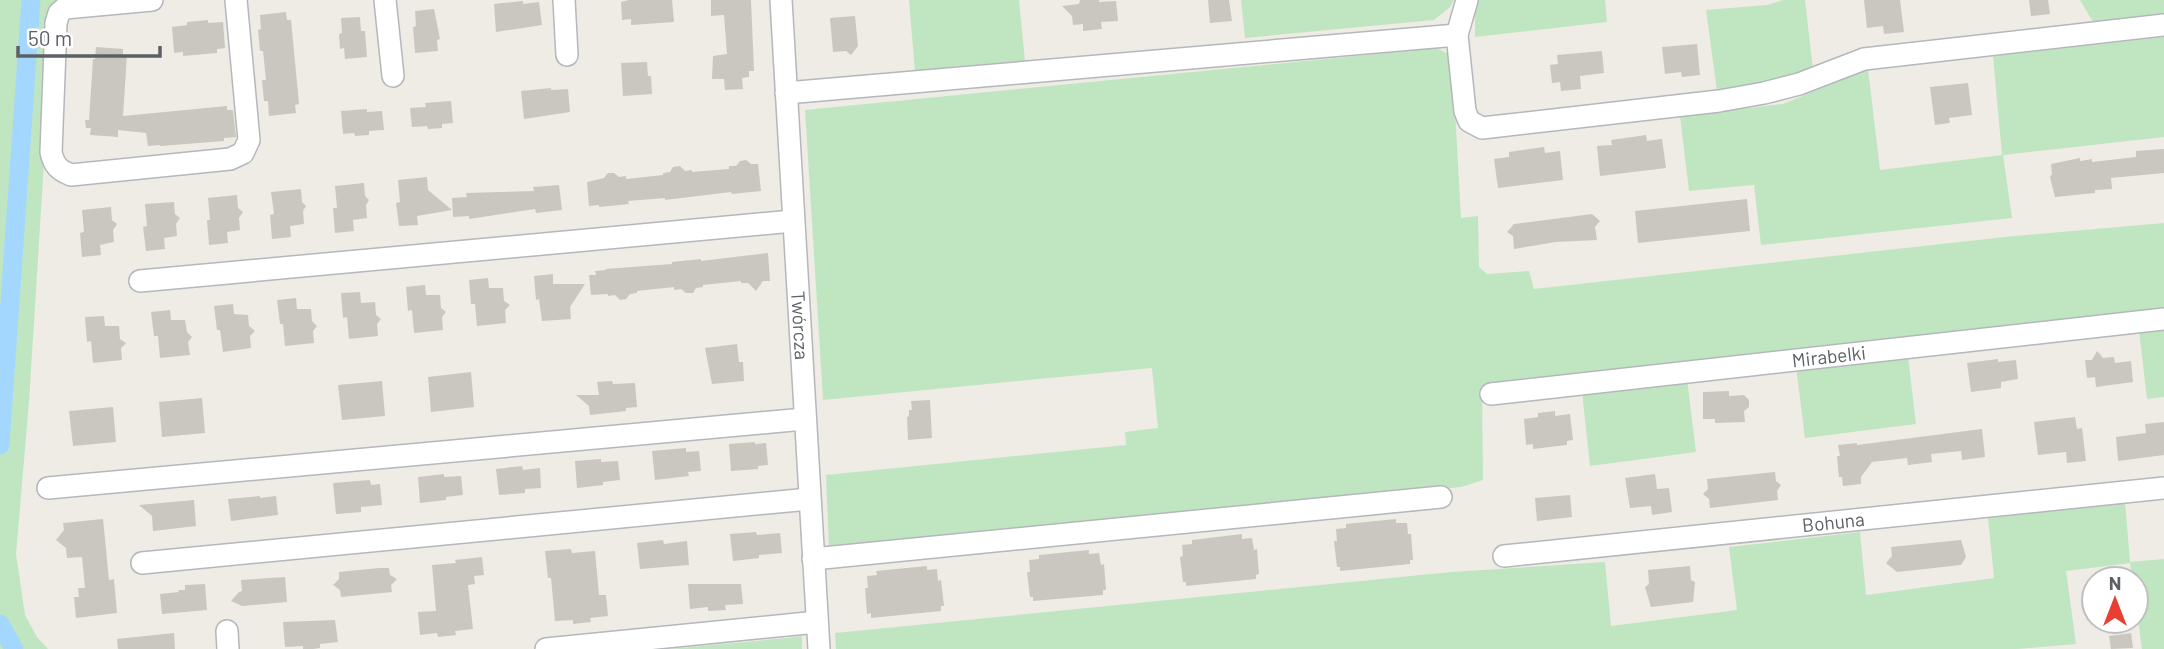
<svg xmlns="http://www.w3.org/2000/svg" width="2164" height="649" viewBox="0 0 2164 649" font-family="Barlow,sans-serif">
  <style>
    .green { fill: #c0e6c1 }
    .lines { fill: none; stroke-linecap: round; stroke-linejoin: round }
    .canal { stroke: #a4d7fe; stroke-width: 19 }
    .building { fill: #cac7c1 }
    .minor-casing { stroke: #b4b7bb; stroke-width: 24 }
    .minor { stroke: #fff; stroke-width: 21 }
    .labels { text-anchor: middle; stroke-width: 5; stroke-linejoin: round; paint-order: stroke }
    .street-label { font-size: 19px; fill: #5c6064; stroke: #fff }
  </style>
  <rect width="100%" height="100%" fill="#eeece4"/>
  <path class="green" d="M0,0h85l-31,3 -25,399 -13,152 9,61 12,22 11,12h-48z
    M909,0h110l6,61 -110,11z
    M1241,0h213l-4,7 -16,13 -189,18z
    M1475,0h130l2,22 -132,15z
    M1783,0h22l8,70 -36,14 -60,7 -11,-81 61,-5z
    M2080,0h84v17l-71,5z
    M2164,37v100l-161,18 9,63 -251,27 -7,-60 -65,6 -9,-75 103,-12 85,-35 12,101 122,-15 -9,-99z
    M1437,48l15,8 9,162 17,-2 1,51 8,7 42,-3 5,18 480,-53 150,-13v90l-682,75 1,92 -22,7 -632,62 -3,-74 300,-30 -1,-13 33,-4 -6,-60 -329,32 -18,-290z
    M2164,327v70l-17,2 -8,-69z
    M1908,356l8,68 -111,14 -9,-71z
    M1687,379l9,73 -106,14 -8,-74z
    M2125,501l5,61 34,-3v90h-22l-6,-45v-25h-3l-3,-16 -64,8 10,73 -58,5h-1182l-1,-16 616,-61 154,-10 6,64 126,-16 -8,-63 131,-15 6,63 128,-17 -6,-60z
    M802,636v13h-133l118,-11z"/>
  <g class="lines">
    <path class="canal" d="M0,445l31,-445
      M0,624l14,25"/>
  </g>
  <path class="building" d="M629,0h43l2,22 -43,3v-6l-9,1 -1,-18z
    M711,0h40l3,71h-5v6l-7,1 1,11 -18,1 -1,-11h-12l1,-23 14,-2 -3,-39 -13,1z
    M1080,0h19v2l17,-1 2,20 -17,1 1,7 -19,2v-7l-10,1 -1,-9 -10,-10 17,-2z
    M1208,0h21l3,21 -22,2z
    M1864,0h36l4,32 -20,2 -1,-8 -16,2z
    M2029,0h19l2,14 -19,2z
    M523,1v3l16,-2 3,23 -46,7 -2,-28z
    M434,9l6,30 -3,1 1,11 -23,2 -2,-26 3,-1 -1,-15z
    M286,12l1,8h4l8,84 -4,1 1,8 -27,3 -1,-15h-4l-2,-21h4l-3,-29h-3l-2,-21 3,-1 -1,-14z
    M855,16l3,30 -7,9 -5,-4 -13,1 -3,-34z
    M360,17l1,14h4l2,26 -22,2 -1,-11 -4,1 -1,-15 3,-1 -1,-15z
    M208,20v3l15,-1 2,26 -8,1v4l-34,3v-4l-9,1 -2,-26 15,-2v-3z
    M1697,44l3,31 -18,2 -1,-5 -16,2 -3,-27z
    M96,47l27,2v6h4l-4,61 104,-10v4h6l3,27 -12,1v3l-64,5v-1l-12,1 -2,-13 -28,-3v7l-28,-2 1,-7h-5l-1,-8h4l4,-61h2z
    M1602,51l2,22 -24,3 1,13 -20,2 -1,-9 -8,1 -2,-18 8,-1 -1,-9z
    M647,62l1,14h3l1,18 -29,2 -2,-33z
    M1968,83l4,32 -23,3 1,5 -15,2 -5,-38z
    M551,88v2l17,-1 2,23 -46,7 -3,-28z
    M451,101l2,22 -11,1v4l-14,1 -1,-3 -15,1 -2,-19 16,-1 -1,-4z
    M367,109v3l15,-1 2,19 -15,1v4l-14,1 -1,-3 -11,1 -2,-23z
    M1646,135l1,6 15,-2 4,29 -66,8 -3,-30 15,-1 -1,-5z
    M1544,147l1,6 15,-2 3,29 -65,8 -4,-29 15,-2v-5z
    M2164,149v24l-53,5 1,11 -17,1v3l-40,4 -5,-20 2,-3 -1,-10 29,-6v3l12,-2v3l44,-5v-6z
    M746,160l5,4h7l3,27 -29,3 -1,-2 -66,8v-2l-37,3 1,3 -30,3v-2l-10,1 -2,-24 17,-4 4,-5h6l5,4 7,-1v3l37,-4v-2l7,-1 3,-5 7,-1 5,5 7,-1v2l37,-3v-3h7l4,-5z
    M427,177l1,13 24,20 -35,6 1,9 -19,1 -3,-23 4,-1 -2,-22z
    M364,183l1,13 4,4 -3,5 1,13 -14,2 1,11 -19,2 -2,-25h4l-2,-22z
    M559,185l3,25 -26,3 -1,-4 -66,10v-3l-16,1 -1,-19 15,-1 -1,-4 68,-2 -1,-4z
    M301,189l1,13 4,4 -3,5 1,13 -14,2 1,11 -19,2 -2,-24 4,-1 -3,-22z
    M237,195l1,13 5,4 -4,6 1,12 -13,2 1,11 -19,2 -2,-25h3l-2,-22z
    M1747,199l3,32 -112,12 -3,-32z
    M174,202l1,12 5,4 -4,6 1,12 -13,2 1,11 -19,2 -3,-24 4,-1 -2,-22z
    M111,207l1,13 5,4 -4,6 1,12 -14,3 1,10 -19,2 -2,-24 4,-1 -2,-22z
    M1592,214l8,7 -5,6 2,13 -41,2 -42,7 -1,-13 -6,-4 7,-8z
    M768,253l2,28h-7l-7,10 -8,-8h-7v-2l-38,4v2l-7,1 -3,5h-7l-5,-4 -7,1v-3l-37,4v2l-7,1 -4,5 -6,1 -5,-5 -7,1v-2l-17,1 -2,-20h7l-1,-4 11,-1 -1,-1 67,-5v-2l29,-3v2z
    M553,274v10h32l-15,23 1,12 -29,2 -3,-22 -3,1 -2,-24z
    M488,278l1,10h14l1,13 6,4 -5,5 1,13 -29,3 -2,-22h-4l-2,-24z
    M425,285l1,10h14l1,13 5,4 -4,5 1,13 -29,3 -2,-23 -4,1 -2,-24z
    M360,292l1,11 14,-1 1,13 5,4 -4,5 1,12 -29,3 -2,-22 -4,1 -2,-25z
    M296,298l1,11h14l1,12 5,5 -4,5 1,12 -29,3 -2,-22h-3l-3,-24z
    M233,304l1,10 14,1 1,11 6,5 -5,5 1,12 -28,4 -3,-22h-3l-3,-24z
    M170,310l1,10h14l2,12 5,5 -4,5 2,13 -30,3 -2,-22h-4l-3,-24z
    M104,316l1,10h14l1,13 6,4 -5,5 1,12 -29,3 -2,-22 -4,1 -2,-25z
    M737,344l2,18h4l1,19 -32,3 -7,-36z
    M2097,351l6,7 11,-1 1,6 16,-2 2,21 -37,5 -1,-10 -8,1 -2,-18h7z
    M1998,359v3l18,-2 2,19 -17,3v6l-30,4 -4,-29z
    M471,372l3,35 -43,5 -3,-35z
    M382,381l3,35 -43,4 -4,-35z
    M612,381l1,3 22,-1 2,24 -11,1v3l-36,4 -1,-9 -13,-11h23l-2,-13z
    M1729,391v5l15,-1 5,5v7l-5,4 1,11 -30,1v-4h-12v-27z
    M202,398l3,35 -43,4 -3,-35z
    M930,400l2,38 -24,2 -1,-23 2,-1v-6h3l-1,-9z
    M113,407l3,35 -43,4 -4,-35z
    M1555,411v5l15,-2 3,26 -6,1v4l-34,4v-5l-7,1 -2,-26 14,-2v-4z
    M2075,417l2,12 5,-1 4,33 -19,2 -1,-11 -28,3 -4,-33z
    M2164,422v33l-46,6 -2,-24 30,-4 -1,-9z
    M1982,429l3,28 -23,3 -1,-9 -30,3 1,8 -24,3 -1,-7 -35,4 -11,15v7l-18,2 -1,-9h-3l-2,-21h3l-2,-11 19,-2v2z
    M755,442v2l11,-1 2,22 -10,1v3l-27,2 -2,-27z
    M686,448v4l13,-1 2,20 -13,1 1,4 -34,4 -3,-29z
    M601,459v3l17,-1 2,19 -17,2v3l-26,3 -2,-27z
    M522,466l1,4 17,-2 1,20 -16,1v4l-26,2 -3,-26z
    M1775,472l1,9 5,4 -4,6 1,9 -68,8 -1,-9 -6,-5 5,-5 -1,-10z
    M444,474v3l17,-1 2,19 -17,2v3l-26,3 -2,-26z
    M1655,474l2,15 12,-1 3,24 -20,3 -1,-9 -21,2 -5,-30z
    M370,480l1,5 9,-1 2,21 -21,2v5l-25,2 -3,-31z
    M1570,495l2,22 -35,4 -2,-23z
    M260,496v2l16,-2 2,19 -47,6 -3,-22z
    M194,500l2,26 -43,5 -1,-15 -13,-11z
    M103,519l6,61 5,-1 3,34 -41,5 -2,-21h5l-1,-9h7l-3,-31 -15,1 -1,-10 -10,-8 8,-10 -1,-7z
    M1396,519v4h11l1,11h3l2,26h-3v4l-70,7v-4h-3l-3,-26h3l-1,-12 10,-1v-4z
    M756,532l1,3 23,-2 2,20 -23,2v3l-26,3 -3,-27z
    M1242,534v5l10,-1 2,12 3,-1 2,25 -3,1v4l-70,7v-4h-3l-3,-25 3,-1 -1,-11 10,-1v-4z
    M663,540l1,4 23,-3 2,24 -49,4 -3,-26z
    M1961,540l5,17 -5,8 -64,7 -11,-9 6,-7 -1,-9z
    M571,549l1,4 23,-2 4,44h7l2,21 -18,2 1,4 -18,2v-4l-18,1 -4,-43h-3l-3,-27z
    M1089,550v4l10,-1 2,12 3,-1 2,26h-3v5l-70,6v-4h-3l-3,-25h3l-1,-12 10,-1v-4z
    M482,557l2,18 -10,1 1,8 -7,1 5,44 -18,2 1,4 -18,2 -1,-4 -17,2 -2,-23 18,-1 -4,-46 24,-2 -1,-3z
    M927,566v4l10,-1 1,12 3,-1 3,26h-3v5l-70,7v-5l-4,1 -2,-26h3l-1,-12 10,-1 -1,-4z
    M1690,566l1,14 4,2 -2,20 -42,5 -6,-20 4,-3 -1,-14z
    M379,568h10l1,7 7,4 -6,6 1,7 -51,5 -1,-7 -7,-5 6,-6v-7z
    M285,577l2,25 -45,4 -11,-5 8,-9 3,-1 -1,-11z
    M205,584l2,26 -45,4 -2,-20 19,-2 -1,-2h7v-5z
    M688,584h53l2,20 -18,1 1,5 -18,1v-4l-18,2z
    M335,620l3,22 -18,2v4l-7,1h-10v-3l-18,1 -2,-25z
    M174,633l1,16h-57l-1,-10z
    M2131,633l2,15 -22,1 -2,-13z"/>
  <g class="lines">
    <defs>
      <g id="minor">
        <path d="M152,0l-87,8 -6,5 -3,10 -5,129c3,14 8,18 20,23l159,-16 13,-6 6,-13 -13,-140"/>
        <path d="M385,0l8,76"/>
        <path d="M564,0l3,55"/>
        <path id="s1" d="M781,0l38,649"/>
        <path d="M1467,0l-10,35 8,76 4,10 13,7 237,-27 45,-8 35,-9 65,-25 300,-34"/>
        <path d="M786,93l671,-58"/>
        <path d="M140,281l653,-60"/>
        <path id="s2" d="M1491,394l673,-75"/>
        <path d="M48,488l756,-69"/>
        <path id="s3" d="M1504,556l660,-68"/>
        <path d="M813,559l628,-62"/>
        <path d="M142,563l667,-64"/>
        <path d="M227,631l1,18"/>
        <path d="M546,649l271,-27"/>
      </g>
    </defs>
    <use href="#minor" class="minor-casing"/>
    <use href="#minor" class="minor"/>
  </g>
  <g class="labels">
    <g class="street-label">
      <text dy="7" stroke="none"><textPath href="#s1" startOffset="326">Twórcza</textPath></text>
      <text dy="7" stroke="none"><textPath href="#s2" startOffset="340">Mirabelki</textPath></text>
      <text dy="7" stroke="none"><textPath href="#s3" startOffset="331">Bohuna</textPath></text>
    </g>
  </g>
  <g transform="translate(2115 600)"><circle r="33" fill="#ffffff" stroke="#bebfc1" stroke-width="2"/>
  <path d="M0-5L12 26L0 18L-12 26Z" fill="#e83f31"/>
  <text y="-10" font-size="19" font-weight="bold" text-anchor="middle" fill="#5c6064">N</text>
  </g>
  <path d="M18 46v10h142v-10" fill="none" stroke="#5c6064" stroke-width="3.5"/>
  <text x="28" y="46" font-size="21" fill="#5c6064" stroke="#ffffff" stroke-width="5" paint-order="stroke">50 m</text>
</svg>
